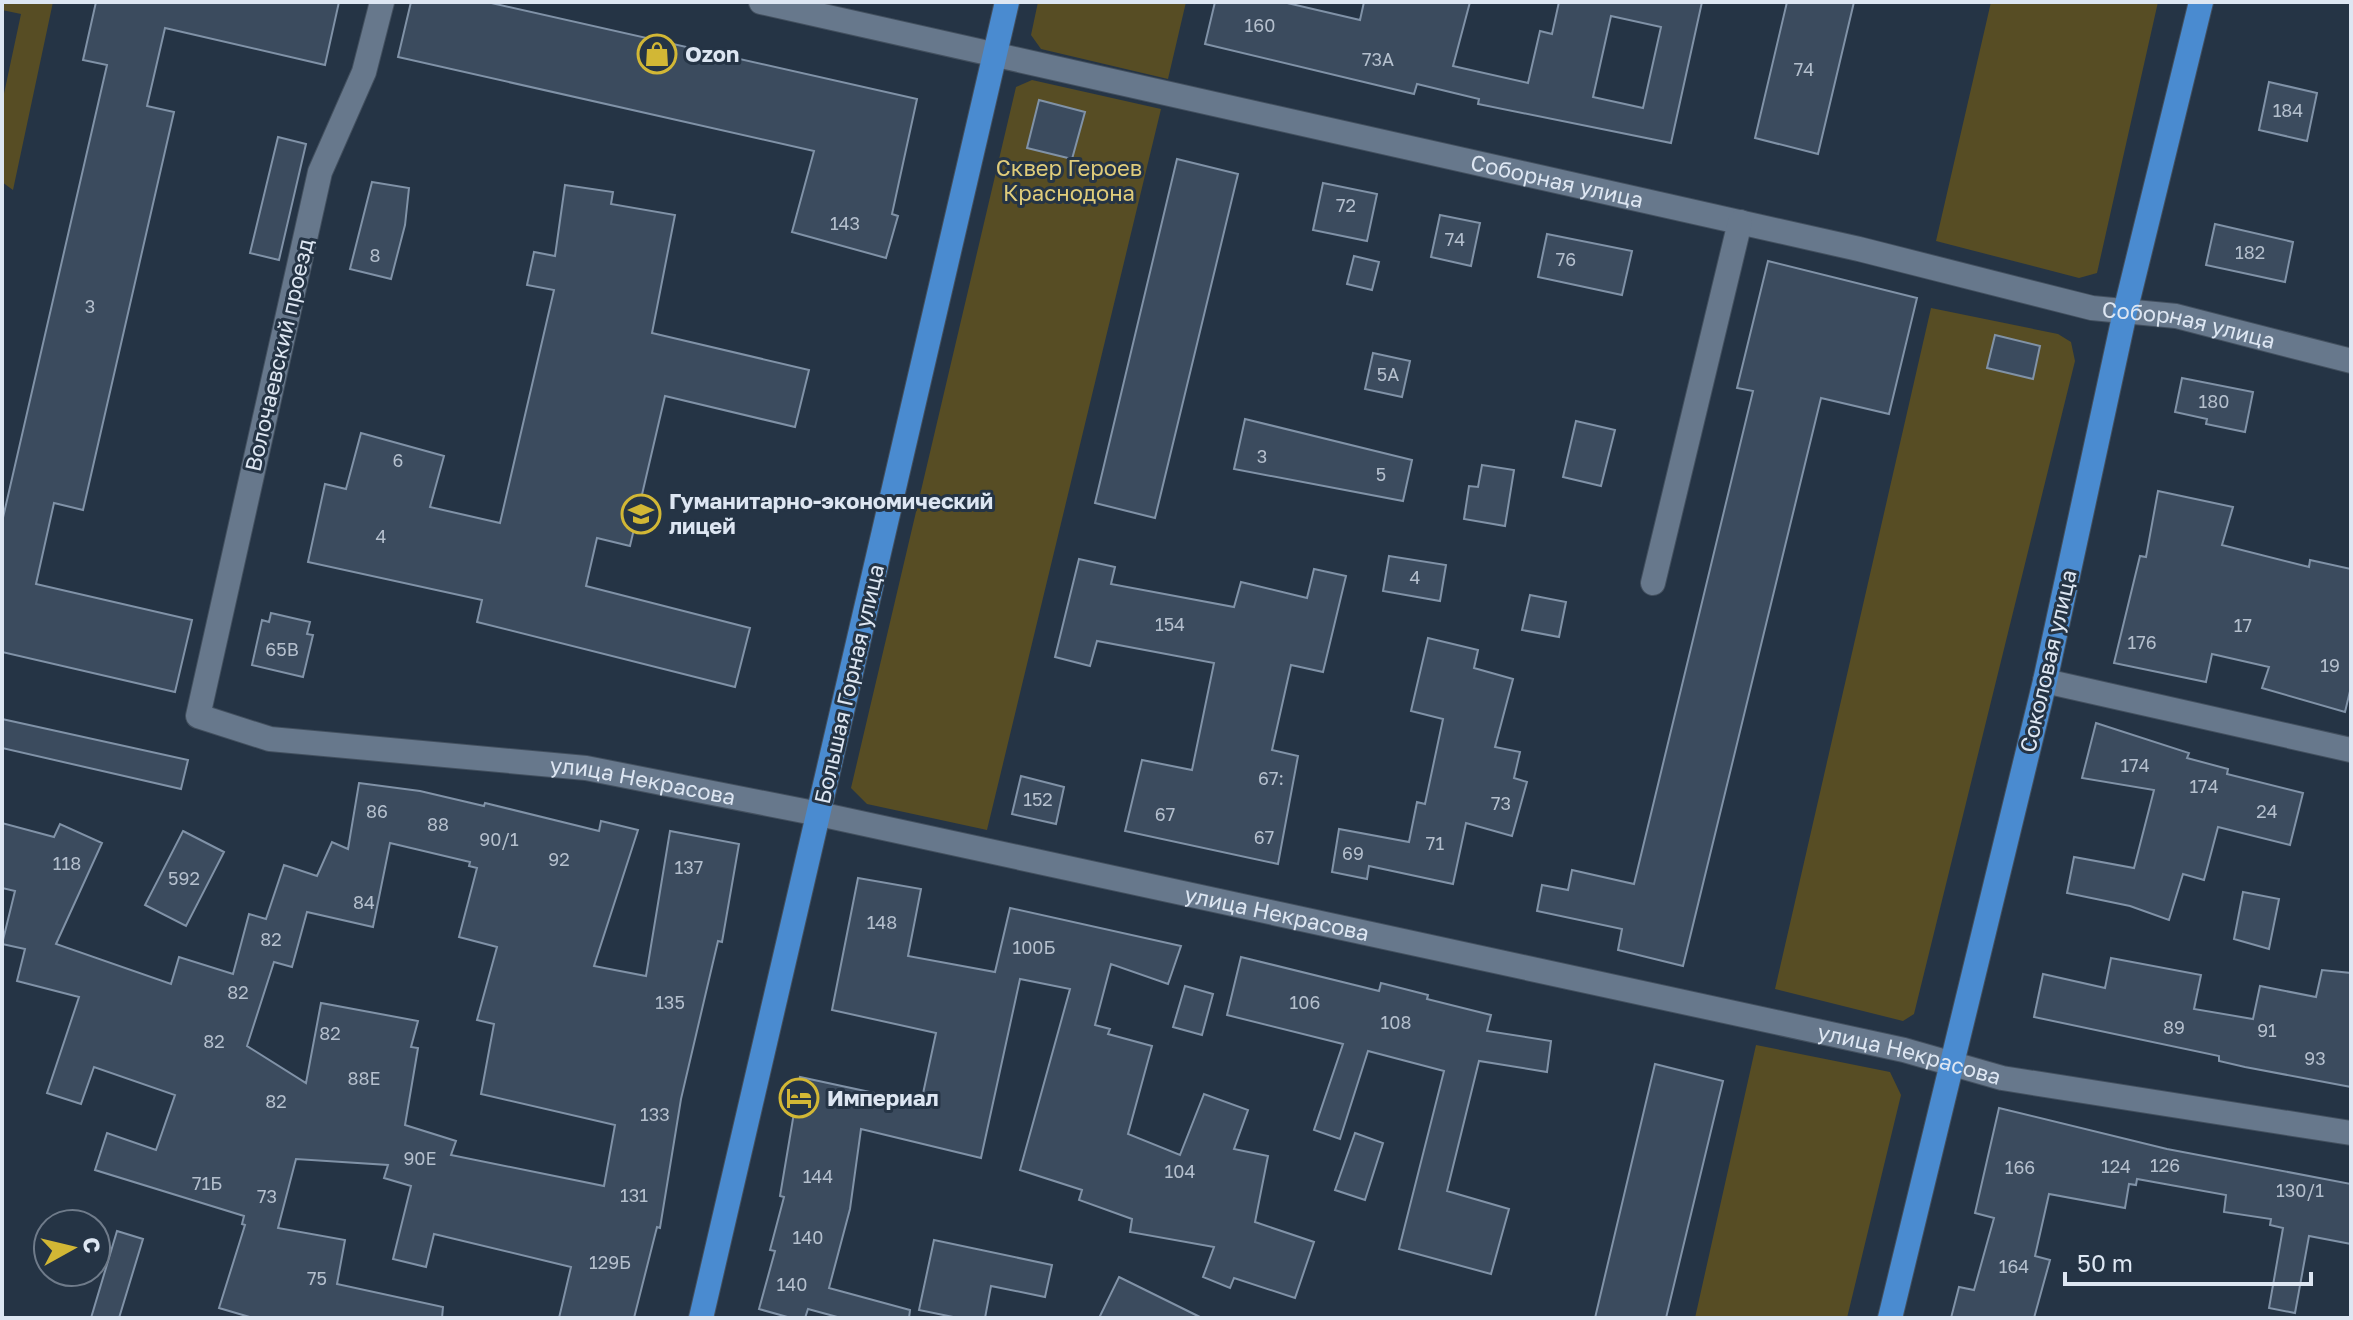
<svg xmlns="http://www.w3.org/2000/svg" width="2353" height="1320" viewBox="0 0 2353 1320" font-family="'Golos Text',sans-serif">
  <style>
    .green { fill: #574d24 }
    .building { fill: #3b4b5e; stroke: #8092a7; stroke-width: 2; fill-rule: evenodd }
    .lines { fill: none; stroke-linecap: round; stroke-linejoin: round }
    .minor-casing { stroke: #43505f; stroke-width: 26 }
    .major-casing { stroke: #43505f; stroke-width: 26 }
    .minor { stroke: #67788c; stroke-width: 24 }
    .major { stroke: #4a8bd0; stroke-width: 24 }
    .labels { text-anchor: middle; stroke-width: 6; stroke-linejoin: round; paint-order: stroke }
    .number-label { font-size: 18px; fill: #b4bfcd }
    .poi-label { font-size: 22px; font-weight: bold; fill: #dde6f2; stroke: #253445; text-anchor: start }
    .park-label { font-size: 22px; fill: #e0cc7a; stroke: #253445 }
    .street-label { font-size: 22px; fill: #dde6f2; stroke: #253445 }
  </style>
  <rect width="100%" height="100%" fill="#253445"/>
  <path class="green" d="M2,2h51l-40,188 -11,-8v-79l19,-89 -19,-4z
    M1038,2h148l-18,77 -127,-30 -10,-14z
    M1991,2h167l-61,271 -18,5 -143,-37z
    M1032,80l129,29 -174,721 -120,-26 -16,-16 165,-701z
    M1931,308l127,26 13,8 4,19 -161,653 -11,7 -128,-32z
    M1756,1045l134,27 11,23 -54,223h-152z"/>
  <path class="building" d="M96,2h243l-14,63 -160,-37 -18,78 27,6 -91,398 -29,-7 -18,81 156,36 -17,72 -173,-40v-130l105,-457 -24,-5z
    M411,2h76l430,97 -25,115 6,2 -12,42 -94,-26 22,-81 -416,-94z
    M1215,2h68l77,18 4,-18h106l-17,64 75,17 12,-52 12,3 7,-32h143l-31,141 -193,-39 1,-5 -62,-15 -3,10 -209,-50zM1611,16l50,11 -18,81 -50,-11z
    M1787,2h67l-36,152 -63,-16z
    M2269,82l48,11 -10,48 -48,-11z
    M1039,100l46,12 -13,47 -45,-11z
    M278,137l28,7 -27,116 -29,-7z
    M1177,159l61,15 -83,344 -60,-15z
    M372,182l37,6 -4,37 -14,54 -41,-10z
    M1323,183l54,11 -10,47 -54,-11z
    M565,185l48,7 -2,12 64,11 -23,118 157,37 -14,57 -130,-31 -35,150 -33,-8 -11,48 164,42 -15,59 -258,-65 5,-22 -174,-38 17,-78 21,5 15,-56 83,23 -14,51 70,16 54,-233 -27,-5 7,-33 21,4z
    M1440,215l40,8 -9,43 -40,-9z
    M2215,224l78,18 -8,40 -79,-17z
    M1547,234l85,17 -10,44 -84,-18z
    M1354,256l25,6 -7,28 -25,-6z
    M1768,261l149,37 -28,116 -68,-16 -138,568 -65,-16 4,-21 -85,-18 5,-26 26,5 4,-20 62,14 119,-493 -16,-3z
    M1995,335l45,11 -7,33 -46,-11z
    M1373,353l37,8 -8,36 -37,-8z
    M2182,378l71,14 -8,40 -39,-8 1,-5 -32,-7z
    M1245,419l167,41 -9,41 -169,-32z
    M1576,421l39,9 -14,56 -38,-9z
    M1482,465l32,5 -9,56 -41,-7 5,-33 9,1z
    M2158,491l75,16 -11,38 87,22 1,-7 41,9v118l-6,25 -83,-24 7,-21 -57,-13 -6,28 -92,-19 26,-107 6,1z
    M1389,556l57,9 -6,36 -57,-10z
    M1079,559l36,8 -4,17 123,23 7,-25 66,16 7,-29 32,7 -23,96 -32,-7 -19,85 26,6 -20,108 -153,-33 17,-71 50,10 22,-107 -117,-22 -7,25 -35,-9z
    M1530,595l36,7 -7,35 -37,-7z
    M271,613l39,9 -3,12 6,1 -10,42 -51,-12 10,-45 7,2z
    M1428,638l50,12 -4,18 39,11 -18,68 25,5 -6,26 13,4 -15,54 -46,-13 -13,61 -84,-18 -2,13 -35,-7 7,-43 70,13 8,-40 8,2 18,-85 -32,-8z
    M2,719l186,41 -7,29 -179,-41z
    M2096,723l93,30 -2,5 41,11 -1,5 76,19 -13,52 -72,-18 -14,53 -21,-6 -14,46 -39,-14 -63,-13 7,-36 60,11 20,-78 -72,-12z
    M1021,776l43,11 -8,37 -44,-10z
    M359,783l61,8 64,15 1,-3 114,28 2,-10 37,9 -44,136 52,10 24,-145 69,13 -17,98 -4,-1 -37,158 -21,129 -3,-1 -23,91h-75l12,-51 -137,-33 -8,33 -33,-8 18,-73 -27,-8 4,-13 -92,-6 -18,69 67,12 -8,44 106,23 -1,11h-189l-34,-10 26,-83 -3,-1 2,-8 -149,-46 12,-37 49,17 19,-55 -81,-28 -13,37 -34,-11 32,-96 -62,-16 8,-32 -23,-5 13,-53 -13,-3v-65l52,14 6,-13 42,19 -46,101 115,40 8,-27 54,17 16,-60 17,5 18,-54 33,11 15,-34 16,7zM390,843l80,19 -1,4 8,2 -18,69 38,10 -20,73 17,4 -13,70 134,31 -11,61 -153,-31 5,-14 -51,-16 13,-77 -7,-1 7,-26 -97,-18 -15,80 -59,-37 27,-84 18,5 15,-55 66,15z
    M183,831l41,21 -38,74 -41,-21z
    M858,878l63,11 -13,67 87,16 15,-64 171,38 -13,38 -57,-20 -16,61 15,4 -2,5 44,12 -24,88 52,21 24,-61 44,16 -14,39 34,7 -13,66 59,20 -19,56 -61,-20 -4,10 -27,-11 11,-30 -84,-15 2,-13 -53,-19 3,-10 -62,-20 50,-181 -50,-10 -39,179 -120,-29 -11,80 -21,79 81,22 -1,8h-68l-33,-9 -3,9h-14l-32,-9 16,-58 -5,-1 14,-53 -4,-1 20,-119 121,26 15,-70 -104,-23z
    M2243,892l36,7 -10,50 -35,-10z
    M1241,957l138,34 2,-8 47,12 -1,4 64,16 -4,16 64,10 -4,31 -68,-11 -32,130 62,18 -18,65 -92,-25 45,-178 -76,-20 -28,88 -26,-9 29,-86 -116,-29z
    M2111,958l90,17 -7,34 59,10 7,-33 56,11 6,-27 29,3v114l-106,-20 -26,-6v-5l-185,-39 9,-43 62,14z
    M1185,986l28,8 -11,41 -29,-8z
    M1655,1064l68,17 -57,237h-71z
    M1999,1108l168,41 184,35v60l-42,-8 -14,77 -26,-5 14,-80 -13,-3 1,-6 -47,-7 2,-17 -89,-16 -1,6 -7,-1 -4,24 -76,-14 -14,62 15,4 -16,58h-83l8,-31 15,3 20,-72 -19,-5z
    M1355,1133l28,10 -18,57 -30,-10z
    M117,1231l26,8 -24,79h-28z
    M934,1240l118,25 -7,32 -54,-11 -6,32h-27l-39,-8z
    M1119,1277l83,41h-103z"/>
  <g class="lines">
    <defs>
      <g id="minor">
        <path id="s1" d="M382,2l-18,70 -44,100 -122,544 72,23 316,29 233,46 1085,236 98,28 349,55"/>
        <path id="s2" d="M761,2l1098,247 233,59 84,8 175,45"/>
        <path d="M1653,583l87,-361"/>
        <path d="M2045,681l306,69"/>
      </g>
      <path id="major" d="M701,1318l306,-1316
        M1890,1318l155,-637 80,-369 76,-310"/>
    </defs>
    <use href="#minor" class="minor-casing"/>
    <use href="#major" class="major-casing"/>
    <use href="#minor" class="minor"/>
    <use href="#major" class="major"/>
  </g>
  <defs>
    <symbol id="shop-ring" viewBox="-11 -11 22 22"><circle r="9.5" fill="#253445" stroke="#d2b735" stroke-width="1.5"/><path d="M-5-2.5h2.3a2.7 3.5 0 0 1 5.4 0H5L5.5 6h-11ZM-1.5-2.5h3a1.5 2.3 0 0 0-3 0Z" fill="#d2b735"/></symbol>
    <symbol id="school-ring" viewBox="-11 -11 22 22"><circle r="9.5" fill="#253445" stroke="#d2b735" stroke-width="1.5"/><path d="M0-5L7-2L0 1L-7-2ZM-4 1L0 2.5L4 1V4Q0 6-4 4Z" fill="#d2b735"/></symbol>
    <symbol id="hotel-ring" viewBox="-11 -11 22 22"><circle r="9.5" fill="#253445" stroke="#d2b735" stroke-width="1.5"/><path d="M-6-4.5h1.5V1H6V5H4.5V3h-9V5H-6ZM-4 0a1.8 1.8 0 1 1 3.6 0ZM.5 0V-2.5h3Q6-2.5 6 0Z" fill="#d2b735"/></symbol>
  </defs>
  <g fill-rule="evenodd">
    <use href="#shop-ring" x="635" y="32" width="44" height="44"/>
    <use href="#school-ring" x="619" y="492" width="44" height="44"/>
    <use href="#hotel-ring" x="777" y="1076" width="44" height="44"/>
  </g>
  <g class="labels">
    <g class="number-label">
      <text x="1260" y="32">160</text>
      <text x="1378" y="66">73А</text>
      <text x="1804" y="76">74</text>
      <text x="2288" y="117">184</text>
      <text x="1346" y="212">72</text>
      <text x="845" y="230">143</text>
      <text x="1455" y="246">74</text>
      <text x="2250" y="259">182</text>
      <text x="375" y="262">8</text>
      <text x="1566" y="266">76</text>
      <text x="90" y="313">3</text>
      <text x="1388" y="381">5А</text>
      <text x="2214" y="408">180</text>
      <text x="1262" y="463">3</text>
      <text x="398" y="467">6</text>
      <text x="1381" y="481">5</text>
      <text x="381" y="543">4</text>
      <text x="1415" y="584">4</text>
      <text x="1170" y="631">154</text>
      <text x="2243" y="632">17</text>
      <text x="2142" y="649">176</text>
      <text x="282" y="656">65В</text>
      <text x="2330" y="672">19</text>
      <text x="2135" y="772">174</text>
      <text x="1271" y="785">67:</text>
      <text x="2204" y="793">174</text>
      <text x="1038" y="806">152</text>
      <text x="1501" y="810">73</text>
      <text x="377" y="818">86</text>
      <text x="2267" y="818">24</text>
      <text x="1165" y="821">67</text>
      <text x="438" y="831">88</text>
      <text x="1264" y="844">67</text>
      <text x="499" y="846">90/1</text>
      <text x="1435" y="850">71</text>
      <text x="1353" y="860">69</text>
      <text x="559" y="866">92</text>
      <text x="67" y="870">118</text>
      <text x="689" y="874">137</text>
      <text x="184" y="885">592</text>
      <text x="364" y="909">84</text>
      <text x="882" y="929">148</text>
      <text x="271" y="946">82</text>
      <text x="1034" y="954">100Б</text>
      <text x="238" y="999">82</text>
      <text x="670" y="1009">135</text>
      <text x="1305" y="1009">106</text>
      <text x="1396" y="1029">108</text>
      <text x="2174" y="1034">89</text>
      <text x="2267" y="1037">91</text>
      <text x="330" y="1040">82</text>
      <text x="214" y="1048">82</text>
      <text x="2315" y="1065">93</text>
      <text x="364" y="1085">88Е</text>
      <text x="276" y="1108">82</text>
      <text x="655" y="1121">133</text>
      <text x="420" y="1165">90Е</text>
      <text x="2165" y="1172">126</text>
      <text x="2116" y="1173">124</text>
      <text x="2020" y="1174">166</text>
      <text x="1180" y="1178">104</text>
      <text x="818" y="1183">144</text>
      <text x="207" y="1190">71Б</text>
      <text x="2300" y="1197">130/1</text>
      <text x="634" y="1202">131</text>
      <text x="267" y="1203">73</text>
      <text x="808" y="1244">140</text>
      <text x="610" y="1269">129Б</text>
      <text x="2014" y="1273">164</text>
      <text x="317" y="1285">75</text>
      <text x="792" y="1291">140</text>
    </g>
    <g class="poi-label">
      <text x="685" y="62">Ozon</text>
      <text x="669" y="509">Гуманитарно-экономический<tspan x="669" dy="25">лицей</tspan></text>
      <text x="827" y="1106">Империал</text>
    </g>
    <g class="park-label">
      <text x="1069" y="176">Сквер Героев<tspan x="1069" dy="25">Краснодона</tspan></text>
    </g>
    <g class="street-label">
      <text dy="8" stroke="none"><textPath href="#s2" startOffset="816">Соборная улица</textPath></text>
      <text dy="8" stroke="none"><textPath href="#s2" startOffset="1464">Соборная улица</textPath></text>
      <text transform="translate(279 355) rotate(-77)" y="8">Волочаевский проезд</text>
      <text transform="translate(2048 661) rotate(-77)" y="8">Соколовая улица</text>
      <text transform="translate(849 684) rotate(-77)" y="8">Большая Горная улица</text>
      <text dy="8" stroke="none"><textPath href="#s1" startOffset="1190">улица Некрасова</textPath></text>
      <text dy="8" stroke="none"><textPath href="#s1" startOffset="1838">улица Некрасова</textPath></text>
      <text dy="8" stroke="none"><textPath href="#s1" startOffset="2486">улица Некрасова</textPath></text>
    </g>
  </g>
  <rect width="2353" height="1320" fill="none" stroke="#dde6f2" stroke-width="8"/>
  <g transform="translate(72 1248) rotate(82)"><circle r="38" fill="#253445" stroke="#6f7b8a" stroke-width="2"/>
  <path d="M0-6L14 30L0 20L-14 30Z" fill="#d2b735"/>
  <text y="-12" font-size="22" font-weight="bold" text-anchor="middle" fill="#dde6f2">С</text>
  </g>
  <path d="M2065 1272v12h246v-12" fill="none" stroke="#dde6f2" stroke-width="4"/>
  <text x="2077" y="1272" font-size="24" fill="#dde6f2" stroke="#253445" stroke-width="6" paint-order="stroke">50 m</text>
</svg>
